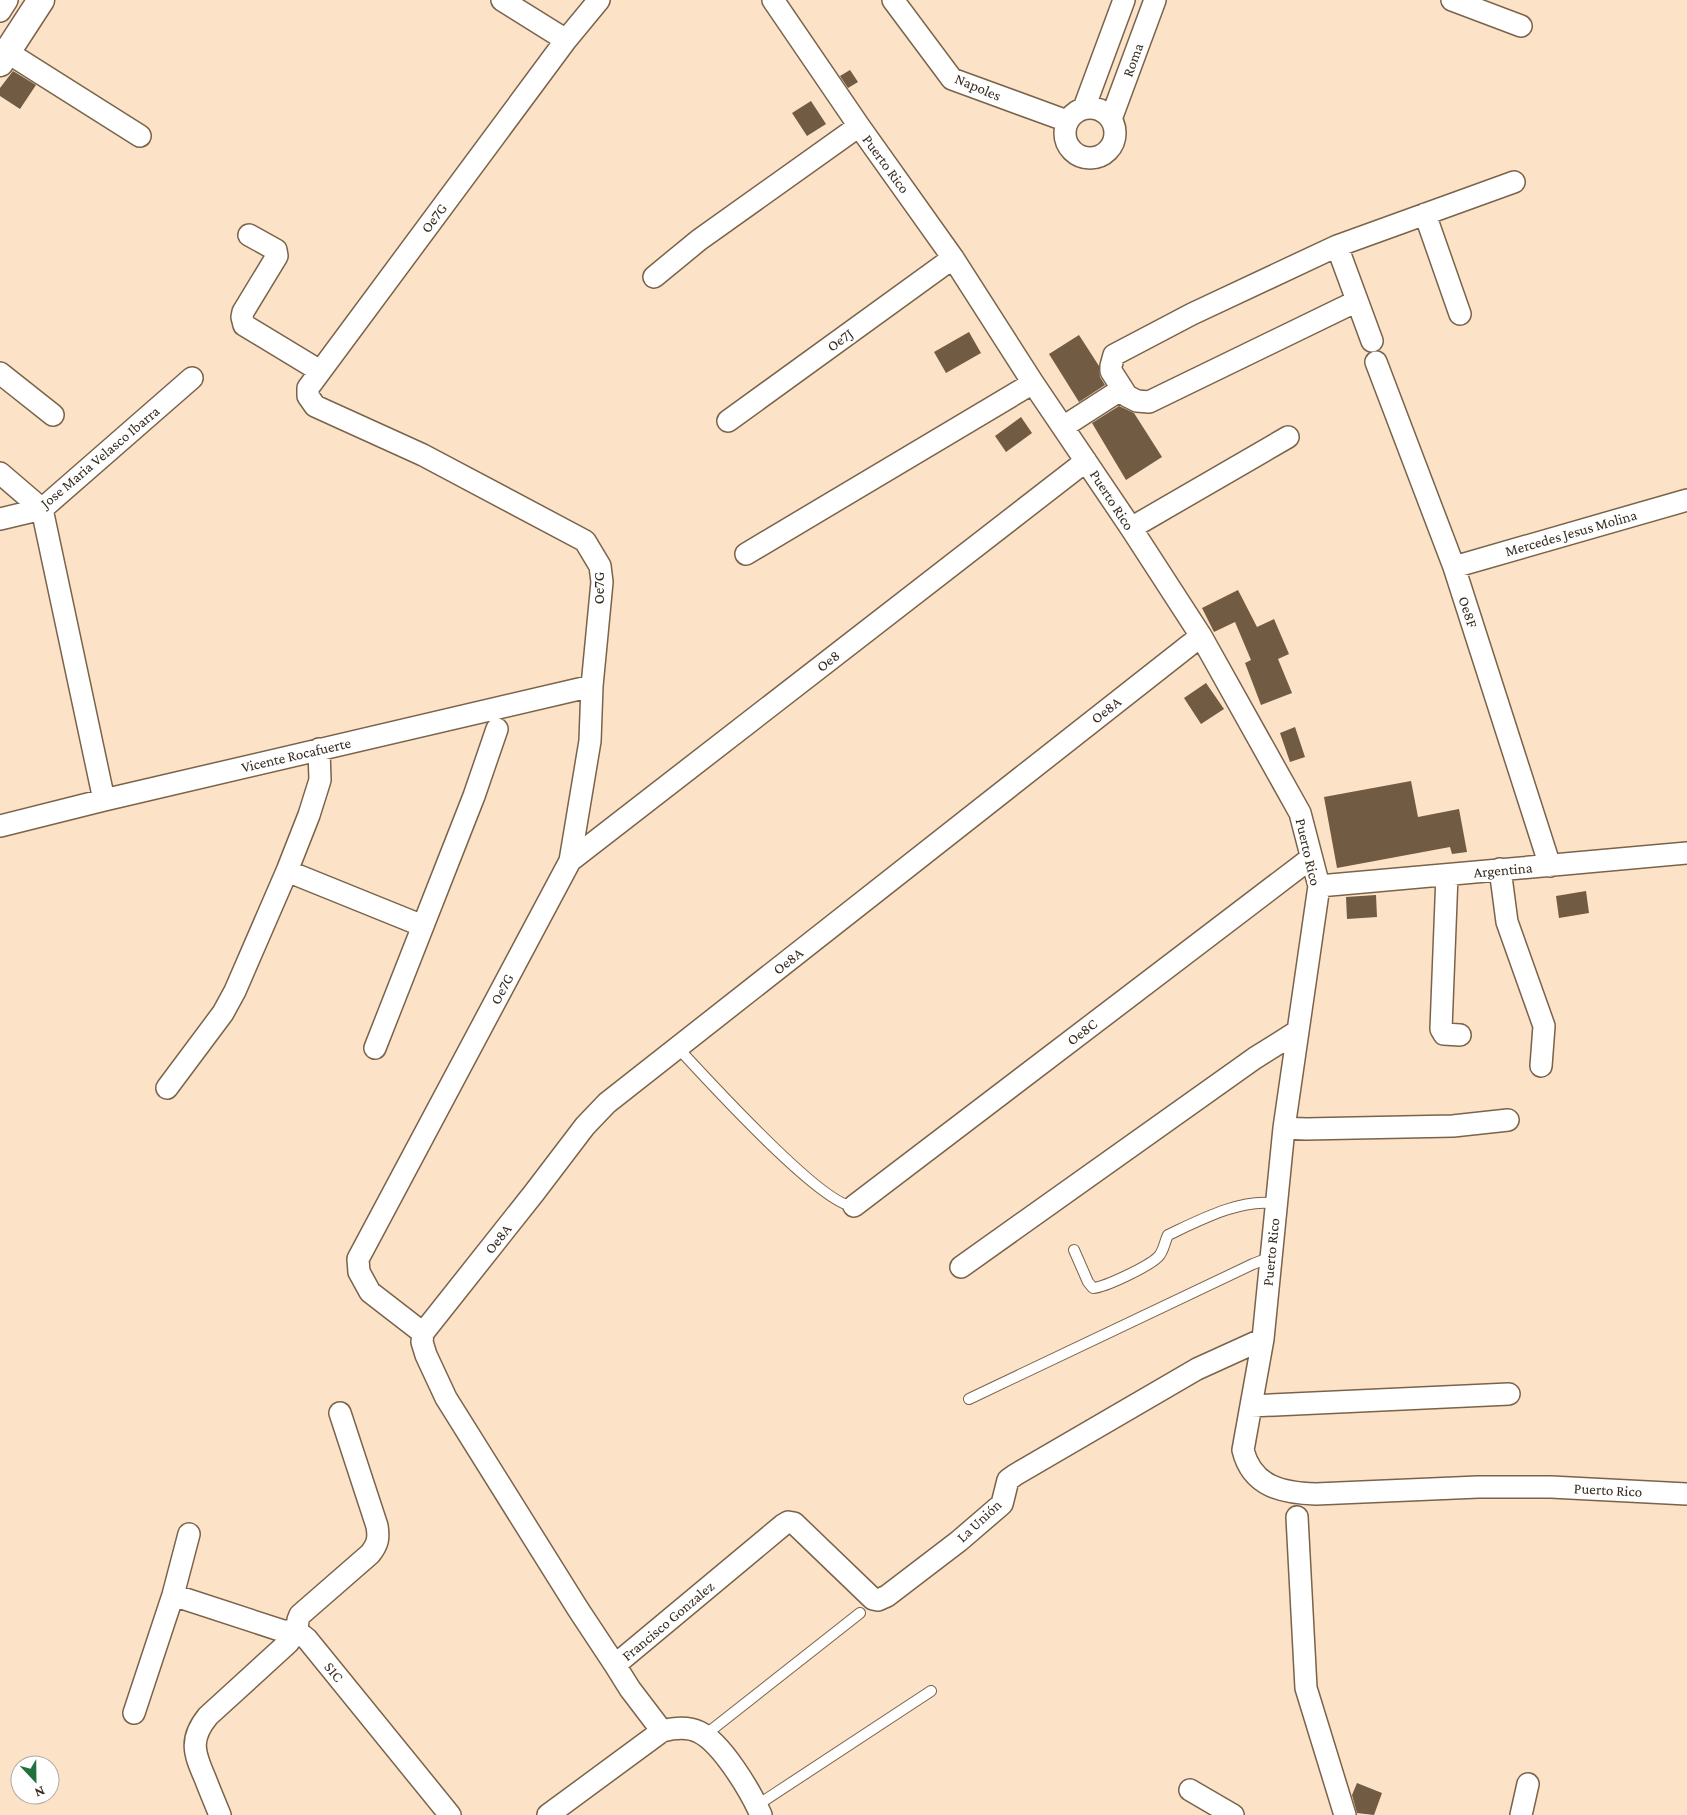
<svg xmlns="http://www.w3.org/2000/svg" width="1687" height="1815" viewBox="0 0 1687 1815" font-family="'Crimson Pro',serif">
  <style>
    .building { fill: #715b43 }
    .lines { fill: none; stroke-linecap: round; stroke-linejoin: round }
    .service-casing { stroke: #7a634b; stroke-width: 12 }
    .minor-casing { stroke: #7a634b; stroke-width: 24 }
    .tertiary-casing { stroke: #7a634b; stroke-width: 29 }
    .service { stroke: #fff; stroke-width: 10 }
    .minor { stroke: #fff; stroke-width: 21 }
    .tertiary { stroke: #fff; stroke-width: 26 }
    .labels { text-anchor: middle; stroke-width: 5; stroke-linejoin: round; paint-order: stroke }
    .street-label { font-size: 15px; fill: #362c21; stroke: #fff }
  </style>
  <rect width="100%" height="100%" fill="#fce2c6"/>
  <path class="building" d="M850,70l8,12 -10,6 -8,-12z
    M13,71l23,14 -16,24 -20,-13v-8z
    M811,101l15,23 -19,12 -15,-23z
    M969,332l12,21 -35,20 -12,-21z
    M1079,335l20,31 1,11 5,8 -26,17 -30,-48z
    M1119,406l15,7 28,44 -36,23 -34,-57z
    M1021,417l11,16 -26,19 -11,-16z
    M1238,590l19,37 17,-8 15,35 -11,5 14,34 -31,12 -16,-42 6,-3 -16,-38 -21,10 -12,-24z
    M1206,683l18,26 -23,15 -17,-26z
    M1295,727l10,30 -15,5 -10,-29z
    M1411,781l7,36 41,-8 8,43 -15,2 -2,-7 -113,21 -13,-71z
    M1586,891l3,22 -30,5 -3,-22z
    M1376,895l1,22 -30,2 -1,-22z
    M1357,1783l25,10 -8,22 -17,-2 -5,-18z"/>
  <g class="lines">
    <defs>
      <path id="service" d="M678,1048c25,27 146,160 176,158
        M1074,1250l14,32 5,6c13,-1 56,-22 65,-31 6,-6 6,-14 10,-22 30,-14 75,-38 108,-31
        M969,1399l284,-135 18,-7
        M705,1735l155,-122
        M756,1806l175,-115"/>
      <path id="minor" d="M502,0l64,40
        M773,0l86,126 94,132 80,125 98,145 70,108 99,177 19,73 -35,242 -21,211 -20,111c9,37 40,43 73,44l162,-7h73l136,7
        M893,0l59,79 115,42
        M1452,0l69,26
        M0,11l7,-11
        M7,52l133,84
        M1084,108l40,-108
        M1065 133a25 25 0 1 1 50 0a25 25 0 1 1-50 0Z
        M1111,119l44,-119
        M1425,214l35,100
        M249,235l27,15 1,6 -34,56 -1,5 2,8 76,46
        M1337,246l35,95
        M654,277l45,-37 160,-114
        M1357,301l-208,101 -12,-1 -10,-5 -16,-25v-5l3,-11 78,-41 145,-68 177,-64
        M1376,362l78,205 96,299
        M0,373l53,42
        M728,421l225,-163
        M1063,427l59,-38
        M0,473l42,36 62,291
        M0,519l42,-10 150,-131
        M1131,528l157,-91
        M746,554l287,-171
        M1454,567l233,-67
        M0,826l104,-26 488,-114
        M570,861l516,-400
        M1500,869l7,53 37,104 -3,40
        M287,871l136,55
        M1447,875l-6,154 3,5 16,1
        M1319,886l368,-33
        M375,1048l99,-252 23,-67
        M167,1088l56,-75 12,-22 52,-120 22,-56 11,-35 -1,-31
        M1284,1128l22,1 147,-3 55,-6
        M854,1206l457,-348
        M961,1267l294,-209 43,-27
        M423,1333l-53,-41 -11,-20 -1,-13 212,-398 20,-120 2,-55 10,-104 -2,-16 -15,-25 -162,-86 -108,-49 -7,-10v-8l258,-348 33,-40
        M423,1333l111,-140 51,-67 22,-23 594,-467
        M423,1333l-1,9 4,13 20,43 132,211 37,56
        M1251,1406l258,-12
        M1297,1517l9,171 39,127
        M173,1595l110,36h14l10,8 143,176
        M134,1713l39,-118 16,-61
        M662,1731l-32,-42 -15,-24 168,-140 5,-3 6,1 79,76 5,1 9,-4 72,-55 43,-37 6,-24 7,-5 182,-106 66,-30
        M1190,1790l43,25
        M220,1815c-5,-12 -10,-24 -15,-37 -11,-25 -16,-39 3,-62l80,-73 9,-12 1,-11 2,-5 70,-61c8,-10 9,-16 7,-28l-37,-113
        M548,1815l114,-84c12,-3 25,-5 37,1 23,11 52,60 62,83
        M1521,1815l7,-31"/>
      <path id="tertiary" d="M0,63l41,-63"/>
    </defs>
    <use href="#service" class="service-casing"/>
    <use href="#minor" class="minor-casing"/>
    <use href="#tertiary" class="tertiary-casing"/>
    <use href="#service" class="service"/>
    <use href="#minor" class="minor"/>
    <use href="#tertiary" class="tertiary"/>
  </g>
  <g class="labels">
    <g class="street-label">
      <text transform="translate(1133 60) rotate(-70)" y="5">Roma</text>
      <text transform="translate(978 87) rotate(23)" y="5">Napoles</text>
      <text transform="translate(886 164) rotate(54)" y="5">Puerto Rico</text>
      <text transform="translate(434 218) rotate(-53)" y="5">Oe7G</text>
      <text transform="translate(840 340) rotate(-36)" y="5">Oe7J</text>
      <text transform="translate(100 457) rotate(-40)" y="5">Jose Maria Velasco Ibarra</text>
      <text transform="translate(1112 500) rotate(57)" y="5">Puerto Rico</text>
      <text transform="translate(1571 533) rotate(-16)" y="5">Mercedes Jesus Molina</text>
      <text transform="translate(599 588) rotate(-90)" y="5">Oe7G</text>
      <text transform="translate(1468 612) rotate(72)" y="5">Oe8F</text>
      <text transform="translate(828 661) rotate(-38)" y="5">Oe8</text>
      <text transform="translate(1106 710) rotate(-38)" y="5">Oe8A</text>
      <text transform="translate(296 755) rotate(-13)" y="5">Vicente Rocafuerte</text>
      <text transform="translate(1308 852) rotate(77)" y="5">Puerto Rico</text>
      <text transform="translate(1503 870) rotate(-5)" y="5">Argentina</text>
      <text transform="translate(788 961) rotate(-38)" y="5">Oe8A</text>
      <text transform="translate(502 989) rotate(-62)" y="5">Oe7G</text>
      <text transform="translate(1082 1032) rotate(-37)" y="5">Oe8C</text>
      <text transform="translate(498 1239) rotate(-52)" y="5">Oe8A</text>
      <text transform="translate(1271 1252) rotate(-84)" y="5">Puerto Rico</text>
      <text transform="translate(1608 1490) rotate(3)" y="5">Puerto Rico</text>
      <text transform="translate(979 1521) rotate(-43)" y="5">La Unión</text>
      <text transform="translate(668 1621) rotate(-40)" y="5">Francisco Gonzalez</text>
      <text transform="translate(334 1672) rotate(51)" y="5">S1C</text>
    </g>
  </g>
  <g transform="translate(35 1780) rotate(158)"><circle r="24" fill="#ffffff" stroke="#afaba6"/>
  <path d="M0-4L9 19L0 12L-9 19Z" fill="#23703f"/>
  <text y="-8" font-size="14" font-weight="bold" text-anchor="middle" fill="#362c21">N</text>
  </g>
</svg>
